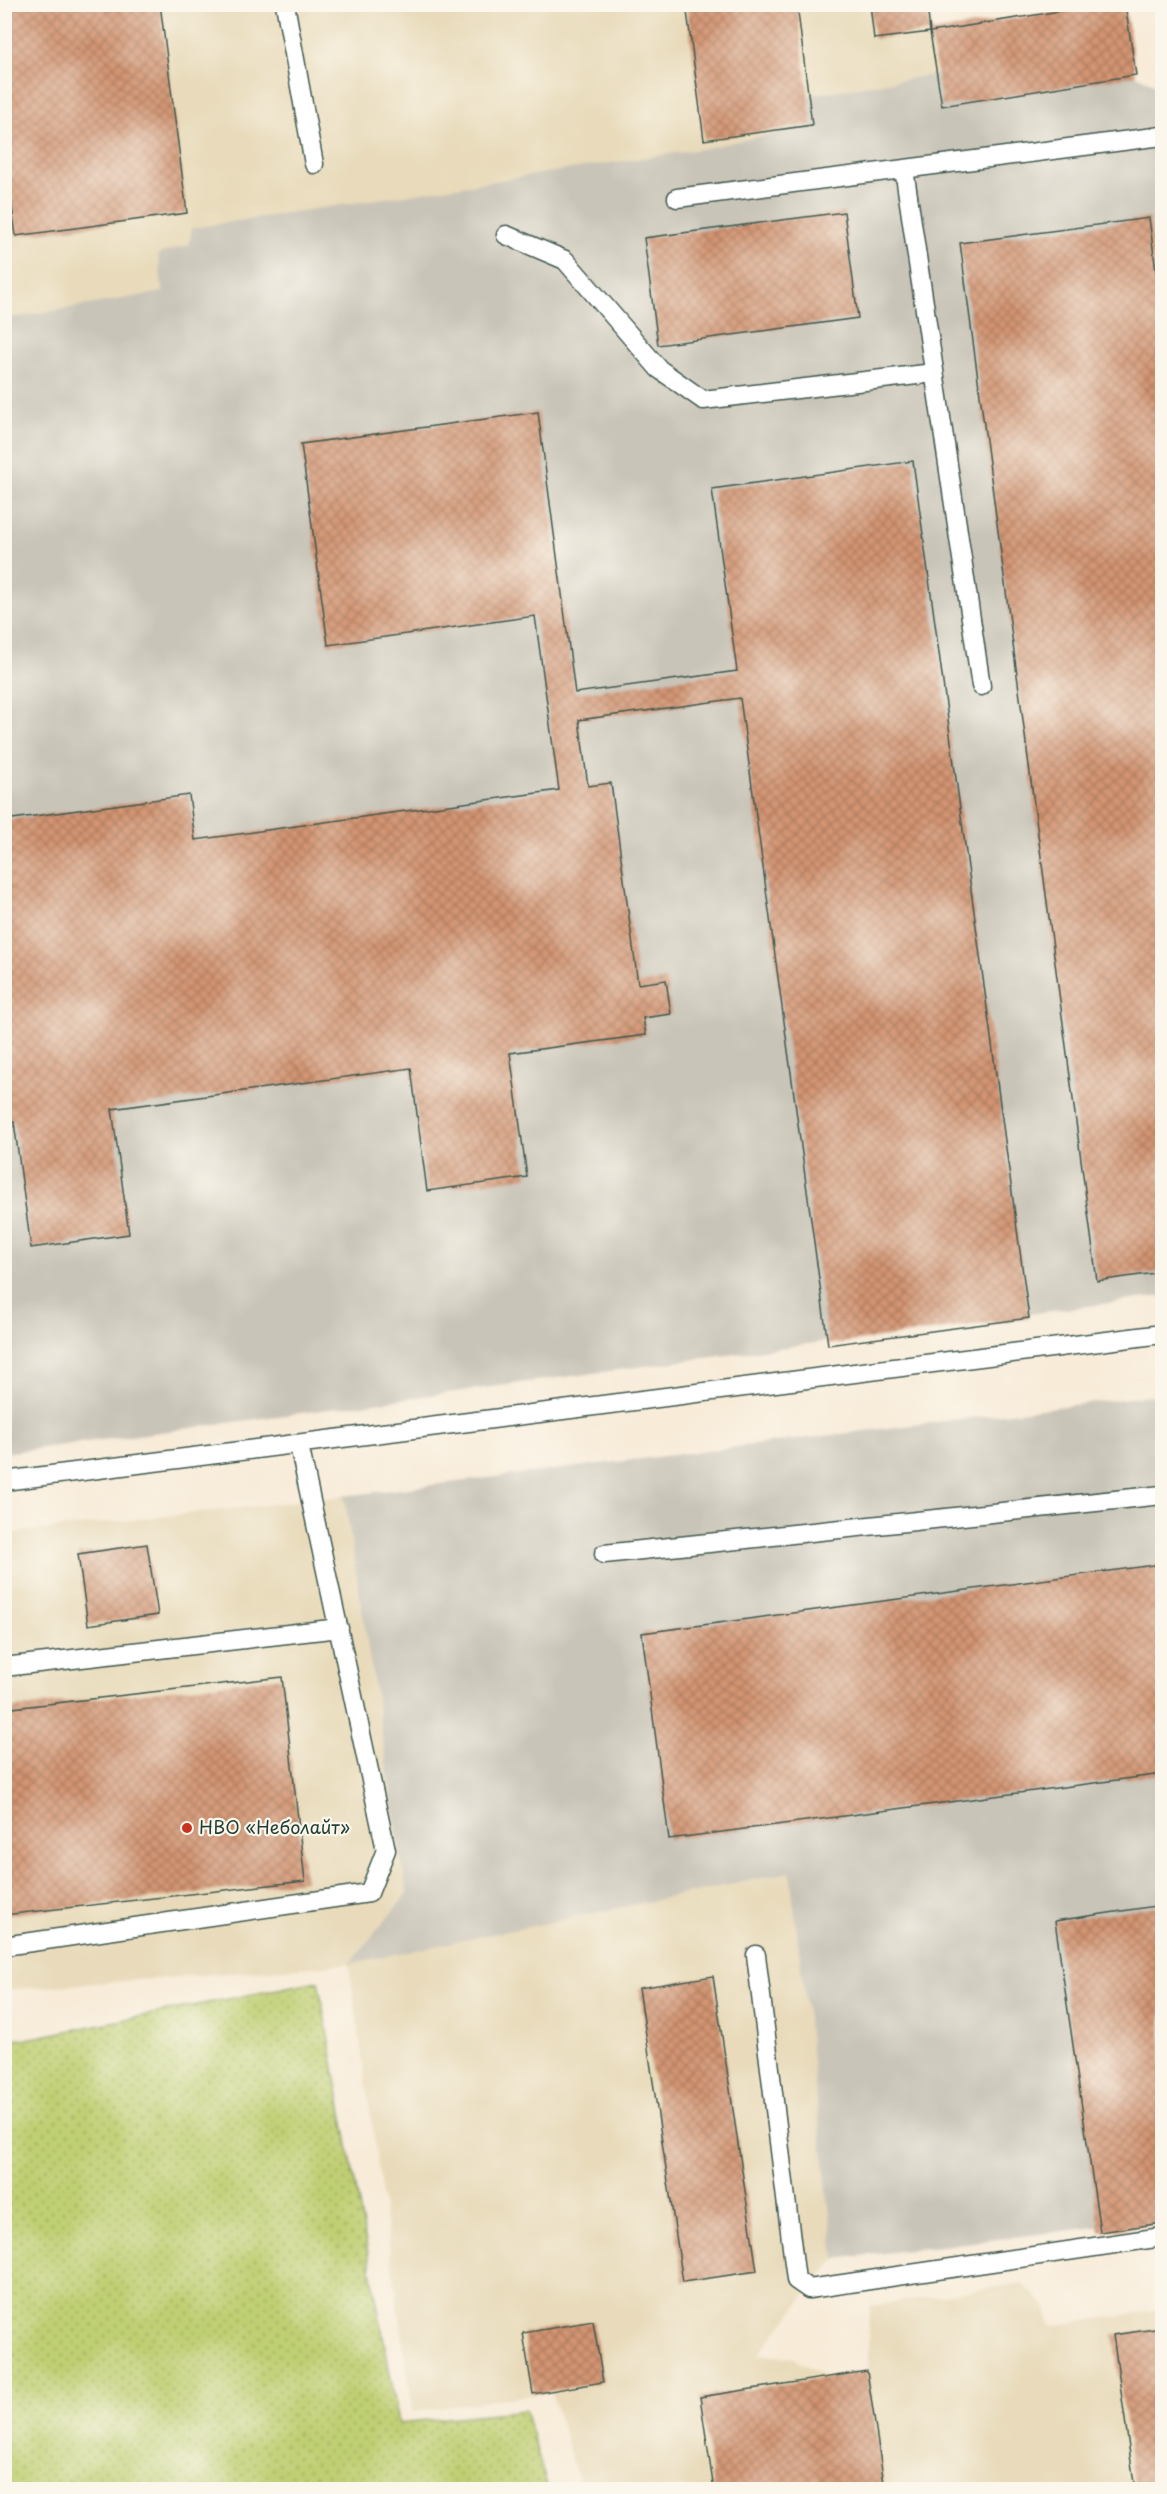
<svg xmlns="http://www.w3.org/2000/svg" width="1167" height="2494" viewBox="0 0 1167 2494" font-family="'Playpen Sans',sans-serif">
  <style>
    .built { fill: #e8daba }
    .industrial { fill: #c9c4b8 }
    .grass { fill: url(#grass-dots); stroke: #6f8653; stroke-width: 1.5 }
    .building { fill: url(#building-cross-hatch) }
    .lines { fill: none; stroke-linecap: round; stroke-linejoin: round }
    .lane-casing { stroke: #40574d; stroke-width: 21 }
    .lane { stroke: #fff; stroke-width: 18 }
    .poi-dot { fill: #c8321e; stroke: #fbf7ec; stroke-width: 2 }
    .labels { text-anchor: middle; stroke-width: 4.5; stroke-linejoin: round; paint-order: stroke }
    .poi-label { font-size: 18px; fill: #1f3d34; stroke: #fbf7ec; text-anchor: start }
  </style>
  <defs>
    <pattern id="grass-dots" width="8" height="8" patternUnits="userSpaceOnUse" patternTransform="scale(1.5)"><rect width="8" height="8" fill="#bfcf72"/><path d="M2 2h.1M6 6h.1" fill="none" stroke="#9ba95e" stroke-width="1.8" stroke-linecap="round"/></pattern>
    <pattern id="building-cross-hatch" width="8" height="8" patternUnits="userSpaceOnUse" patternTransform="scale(1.5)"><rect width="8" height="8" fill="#d39472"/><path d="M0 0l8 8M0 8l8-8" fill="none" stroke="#ab7a5e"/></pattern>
  </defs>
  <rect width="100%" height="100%" fill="#fbf7ec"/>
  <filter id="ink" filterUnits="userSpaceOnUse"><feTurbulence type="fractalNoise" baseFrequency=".0167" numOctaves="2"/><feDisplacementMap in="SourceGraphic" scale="12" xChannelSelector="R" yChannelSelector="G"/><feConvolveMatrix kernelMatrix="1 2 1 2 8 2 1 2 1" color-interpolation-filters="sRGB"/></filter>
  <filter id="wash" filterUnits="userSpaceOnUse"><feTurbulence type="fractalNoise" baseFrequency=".008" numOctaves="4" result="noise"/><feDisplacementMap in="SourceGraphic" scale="24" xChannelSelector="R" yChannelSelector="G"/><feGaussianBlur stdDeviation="1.35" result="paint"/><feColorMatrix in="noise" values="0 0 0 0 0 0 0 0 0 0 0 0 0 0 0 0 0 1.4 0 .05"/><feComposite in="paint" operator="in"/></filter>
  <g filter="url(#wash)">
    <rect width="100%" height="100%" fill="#f8ebd8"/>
    <path class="built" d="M5,5h925l7,69 -128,21 3,30 -111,24 -512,96 -25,47 -159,27z
      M344,1496l63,398 -57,69 440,-91 45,387 -76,95 35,4 34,20 39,-7 3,-65 152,-23 25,24 3,19 112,-17v180h-581l-30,-97 -138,20 -64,-448 -344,26v-456z"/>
    <path class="industrial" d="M937,74l199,1 26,13v1208l-1157,157v-1134l158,-27 -5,-38 31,-9 3,-17 509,-79 111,-24 -3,-30z
      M1162,1394v378l-66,9 66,-8v446l-327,40 -45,-387 -441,92 58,-70 -63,-398z"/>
    <path class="grass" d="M318,1981l81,442 126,-13 23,79h-543v-449l22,-1z"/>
    <g id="blocks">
      <path class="building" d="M4,4h156l27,209 -171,23 -12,-90z
        M686,4h111l15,121 -108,15z
        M870,4h57l3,28 -56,7z
        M1103,4h22l11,71 -194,31 -12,-74z
        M844,212l14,106 -200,27 -14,-107z
        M1149,218l13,98v956l-65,9 -137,-1038z
        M538,412l37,281 162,-22 -25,-182 201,-28 116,857 -201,27 -88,-647 -161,22 9,66 23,-3 27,201 28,-4 5,34 -28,4 3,17 -136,18 17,124 -100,14 -16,-123 -299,41 17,125 -98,14 -17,-126 -9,1v-303l184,-25 6,45 364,-50 -24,-174 -207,29 -27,-201z
        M147,1544l11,71 -70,10 -10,-71z
        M1162,1564v210l-493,65 -27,-206z
        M282,1677l23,204 -301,34v-206z
        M1162,1905v318l-62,9 -45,-311z
        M713,1976l44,295 -74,11 -44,-294z
        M593,2321l10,61 -70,12 -10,-61z
        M1162,2328v162h-27l-22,-155z
        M867,2371l18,119h-171l-14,-93z"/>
    </g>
  </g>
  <g filter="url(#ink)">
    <use href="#blocks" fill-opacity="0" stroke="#40574d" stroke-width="1.5"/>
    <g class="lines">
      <defs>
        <path id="lane" d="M285,4l29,160
          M904,169l77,517
          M677,198l485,-62
          M506,235l59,25 94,109 44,31 231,-27
          M4,1481l1158,-147
          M604,1554l558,-59
          M4,1667l335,-39
          M4,1946l365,-53 17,-43 -87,-405
          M756,1955l40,325 13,9 353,-52"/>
      </defs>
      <use href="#lane" class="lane-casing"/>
      <use href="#lane" class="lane"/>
    </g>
  </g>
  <circle class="poi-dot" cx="187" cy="1828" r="6"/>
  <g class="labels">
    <g class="poi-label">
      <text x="199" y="1834">НВО «Неболайт»</text>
    </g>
  </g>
  <rect width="1167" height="2494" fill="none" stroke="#fbf7ec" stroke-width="24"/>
</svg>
